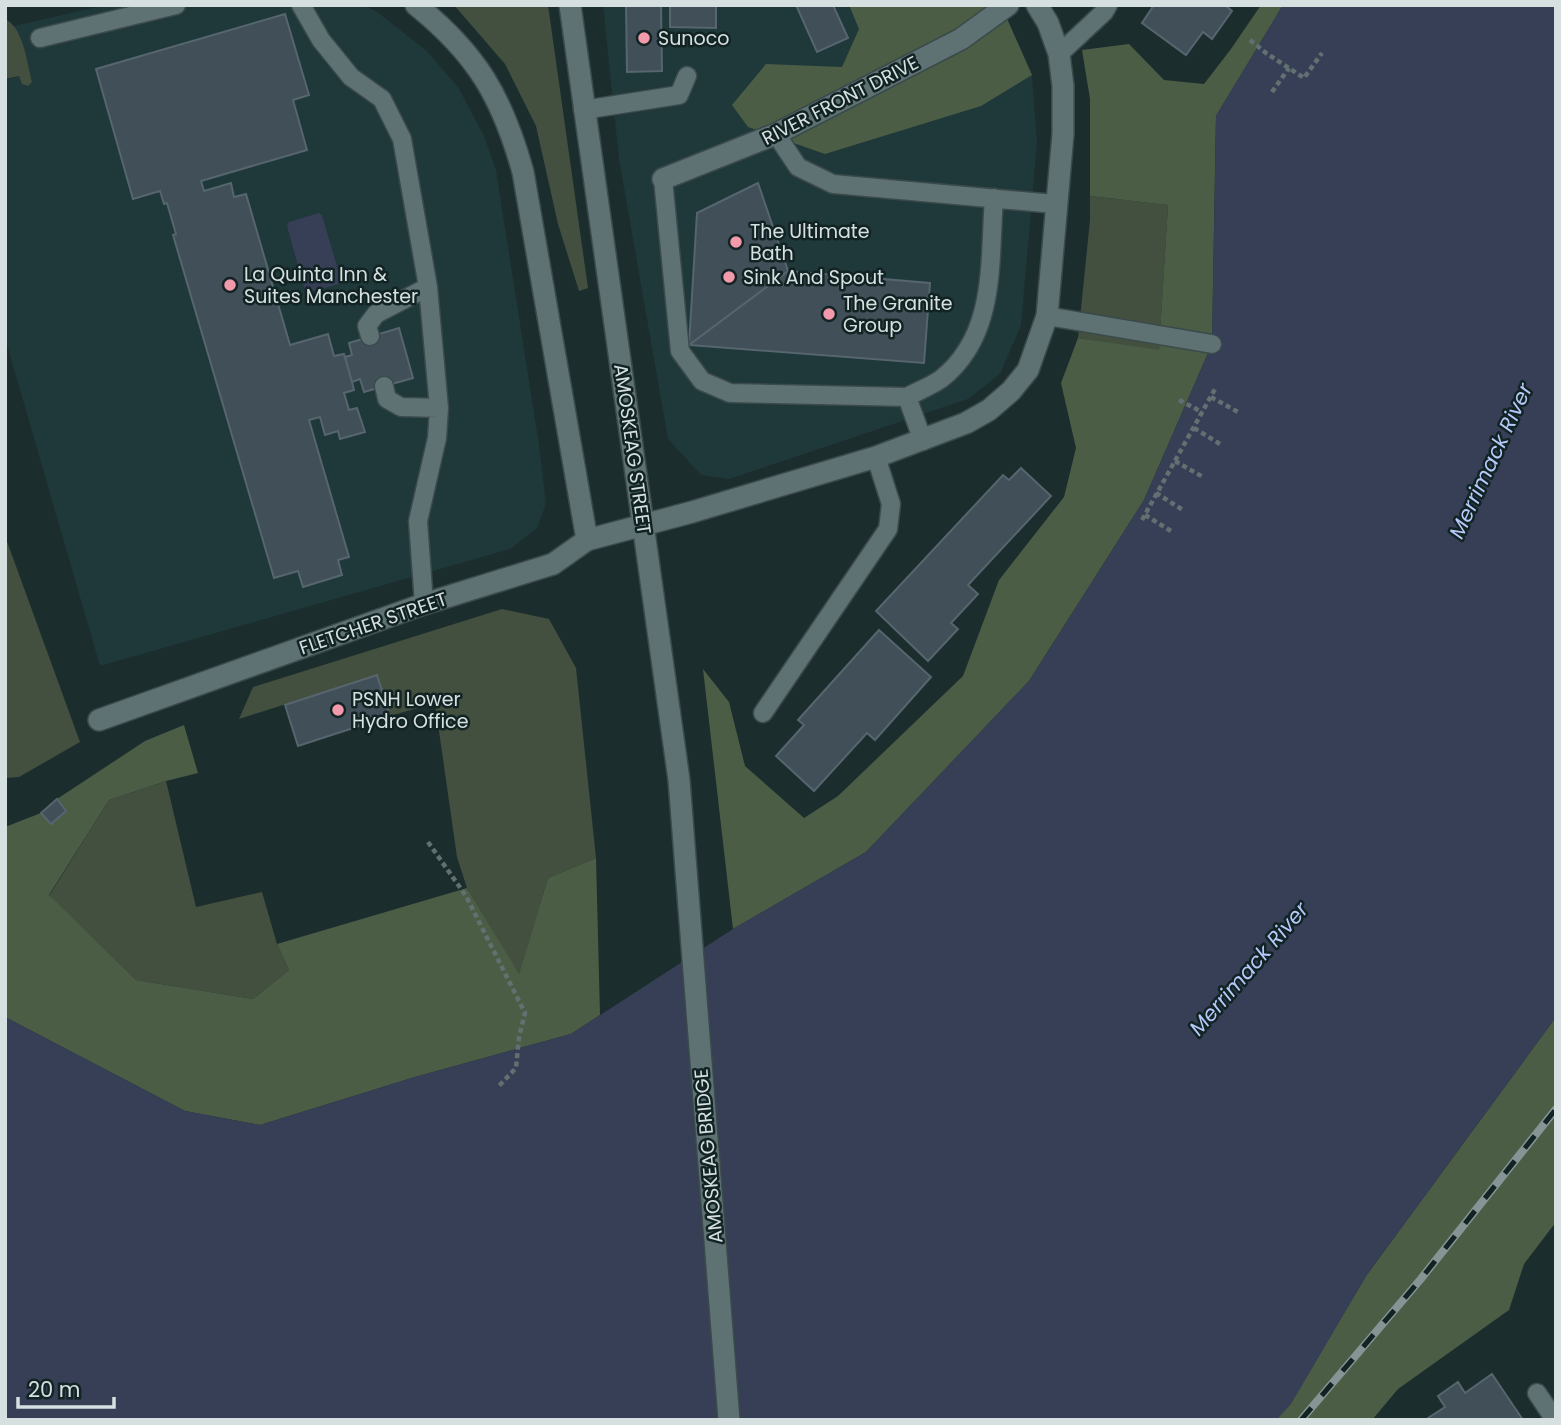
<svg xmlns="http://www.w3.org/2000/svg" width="1561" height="1425" viewBox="0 0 1561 1425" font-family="Poppins,sans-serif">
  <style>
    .built { fill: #1f383a }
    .green { fill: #43503f }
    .forest { fill: #4c5d46 }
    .water { fill: #363f56 }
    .building { fill: #414f58; stroke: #56656e; stroke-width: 2 }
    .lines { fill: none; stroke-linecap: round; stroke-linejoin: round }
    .lane-casing { stroke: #3b4a4b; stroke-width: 21 }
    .street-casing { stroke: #3b4a4b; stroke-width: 24 }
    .secondary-casing { stroke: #3b4a4b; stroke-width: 24 }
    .path { stroke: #627071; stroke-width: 4.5; stroke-dasharray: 5 3.5; stroke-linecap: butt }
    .lane { stroke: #5e7173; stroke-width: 18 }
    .street { stroke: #5e7173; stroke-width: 21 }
    .secondary { stroke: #5e7173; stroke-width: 21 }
    .rail-casing { stroke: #879495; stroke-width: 8 }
    .rail { stroke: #122324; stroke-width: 5; stroke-dasharray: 16; stroke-linecap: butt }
    .poi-dot { fill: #f29aac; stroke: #122324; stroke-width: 2.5 }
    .labels { text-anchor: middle; stroke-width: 5; stroke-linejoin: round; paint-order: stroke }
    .poi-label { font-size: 19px; fill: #d6e0e1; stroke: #122324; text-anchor: start }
    .street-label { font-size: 19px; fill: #d6e0e1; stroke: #122324 }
    .water-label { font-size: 21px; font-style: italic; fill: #b6c9fa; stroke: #122324 }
  </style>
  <rect width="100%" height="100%" fill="#1c2d2e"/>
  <path class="built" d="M106,5h257l14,7 50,39 31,36 26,49 12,34 43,275 7,59 -9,24 -27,21 -410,117 -95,-328v-258l14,-4 1,-39 -6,-11z
    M603,5h398l31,70 5,68 -16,182 -21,49 -32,25 -239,80 -28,-4 -33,-36 -49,-280z"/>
  <path class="green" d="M454,5h94l40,283 -9,3 -21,-67 -22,-98 -31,-62z
    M5,19c19,9 22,45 27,63l-4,4 -6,-2 -3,-8 -14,3z
    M1090,196l78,9 -9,146 -81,-13 12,-118z
    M5,536l75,206 -61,35 -14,1z
    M502,609l47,10 27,49 20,190 -48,20 -29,97 -52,-87 -10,-31 -22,-154 -45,13 -13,-41 -138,44 14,-32z
    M166,781l30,126 66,-15 15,52 12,26 -36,29 -117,-19 -87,-84 60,-96z"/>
  <path class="forest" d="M849,5h152l31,70 -51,31 -156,48 -77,-27 -16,-22 34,-41 76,3 17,-38z
    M1261,5h22l-67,111 -4,228 -68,156 -115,181 -163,171 -133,77 -30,-260 26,33 16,64 59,52 34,-22 125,-120 36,-96 65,-83 12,-49 -15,-65 17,-45 81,12 9,-145 -78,-9v-97l-8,-49 47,-6 35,36 40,4 27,-35z
    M184,725l14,48 -32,8 -57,19 -60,95 87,85 117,19 36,-29 -12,-26 190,-56 52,86 29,-96 48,-20 4,157 -29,19 -156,43 -155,48 -75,-14 -180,-94v-190l36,-14 10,10 15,-12 -9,-12 88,-58z
    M1556,1017v205l-32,42 -15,46 -111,79 -26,31h-96l15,-17 75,-127z"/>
  <path class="water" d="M1283,5h273v1012l-190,259 -75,128 -15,16h-1271v-403l180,94 75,14 155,-48 156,-43 162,-105 133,-77 163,-171 115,-181 68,-156 4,-228z
    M319,213l3,2 19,65 -2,4 -30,8 -4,-1 -18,-65 2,-4z"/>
  <path class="building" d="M626,5h35l1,66 -35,1z
    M670,5h46v23l-46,-1z
    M796,5h37l15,33 -31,14z
    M1154,5h71l7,6 -20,28 -9,-7 -17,23 -44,-32z
    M285,14l24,81 -16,5 14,50 -106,31 3,10 27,-8 3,14 12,-3 44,151 38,-11 6,22 10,-2 8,28 2,8 -10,3 5,17 8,-2 8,24 -25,7 -2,-8 -13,4 -5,-18 -11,3 40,137 -11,3 4,15 -39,12 -5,-16 -24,7 -101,-343 3,-1 -9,-31 -3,1 -4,-13 -27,8 -37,-130z
    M758,183l30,88 -99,74 8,-132z
    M788,271l142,12 -6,80 -235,-18z
    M399,328l14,50 -49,14 -4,-13 -8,3 -7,-25 7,-2 -3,-12z
    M1021,468l30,28 -83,89 10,9 -27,29 7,6 -30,32 -52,-50 127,-136 6,5z
    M879,630l52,47 -56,63 -8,-7 -53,58 -38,-35 28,-31 -6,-5z
    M377,675l13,41 -92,30 -13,-41z
    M57,799l9,12 -15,13 -10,-11z
    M1492,1374l31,46h-98l20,-13 -7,-11 20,-14 7,11z"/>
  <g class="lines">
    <defs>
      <path id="lane" d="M301,5l20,35 30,37 31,22 20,40 26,148 11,121 -2,30 -19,83 6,83
        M40,38l136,-33
        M1059,54l45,-42 4,-7
        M583,110l96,-15 8,-19
        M776,134l22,33 35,17 222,20
        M663,179l17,172 22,30 28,12 177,4 16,44
        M1047,316l165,28
        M370,336l-3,-10 9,-12 52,-27
        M384,386l3,13 14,8 38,1
        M907,397c11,-6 24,-11 34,-18 56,-44 48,-117 53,-181
        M763,713l125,-184 3,-25 -15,-47
        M1537,1393l18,27"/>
      <path id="street" d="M663,179l113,-45 185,-95 47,-34
        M99,720l325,-116 129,-40 34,-24 105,-28 184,-55 90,-34 23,-13 22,-19 17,-21 19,-54 16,-182v-48l-4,-32 -11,-31 -11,-18"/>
      <path id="secondary" d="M416,5c61,49 86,92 107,167l64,368
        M570,5l109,775 50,640"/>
    </defs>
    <use href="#lane" class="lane-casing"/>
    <use href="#street" class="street-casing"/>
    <use href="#secondary" class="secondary-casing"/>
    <path class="path" d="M1250,40l16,13 38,25 18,-25
      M1272,92l17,-24
      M1211,397l27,15
      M1179,400l23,12
      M1194,428l26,16
      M1175,461l28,16
      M1156,493l27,17
      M1145,515l26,16
      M1142,520l73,-131
      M428,842l38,54 59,117 -6,24 -3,31 -19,20"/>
    <use href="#lane" class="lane"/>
    <use href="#street" class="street"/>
    <use href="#secondary" class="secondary"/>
    <defs>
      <path id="rail" d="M1301,1420l119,-140 136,-171"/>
    </defs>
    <use href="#rail" class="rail-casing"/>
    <use href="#rail" class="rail"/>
  </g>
  <g class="poi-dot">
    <circle cx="644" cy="38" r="7"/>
    <circle cx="736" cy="242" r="7"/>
    <circle cx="729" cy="277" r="7"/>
    <circle cx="230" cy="285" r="7"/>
    <circle cx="829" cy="314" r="7"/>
    <circle cx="338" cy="710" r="7"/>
  </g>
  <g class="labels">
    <g class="poi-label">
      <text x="658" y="45">Sunoco</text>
      <text x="750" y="238">The Ultimate<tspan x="750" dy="22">Bath</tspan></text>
      <text x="244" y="281">La Quinta Inn &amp;<tspan x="244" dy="22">Suites Manchester</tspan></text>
      <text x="743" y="284">Sink And Spout</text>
      <text x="843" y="310">The Granite<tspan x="843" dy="22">Group</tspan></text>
      <text x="352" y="706">PSNH Lower<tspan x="352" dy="22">Hydro Office</tspan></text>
    </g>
    <g class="street-label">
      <text transform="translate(840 100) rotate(-27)" y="7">RIVER FRONT DRIVE</text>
      <text transform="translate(633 449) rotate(82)" y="7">AMOSKEAG STREET</text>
      <text transform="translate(373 623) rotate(-19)" y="7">FLETCHER STREET</text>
      <text transform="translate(708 1156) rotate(-95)" y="7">AMOSKEAG BRIDGE</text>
    </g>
    <g class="water-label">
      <text transform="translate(1491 461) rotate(-65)" y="7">Merrimack River</text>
      <text transform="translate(1249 969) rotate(-49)" y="7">Merrimack River</text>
    </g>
  </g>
  <rect width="1561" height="1425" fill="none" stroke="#d6e0e1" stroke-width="14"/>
  <path d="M18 1397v10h96v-10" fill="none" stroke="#d6e0e1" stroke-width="3.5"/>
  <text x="28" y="1397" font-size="21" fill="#d6e0e1" stroke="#122324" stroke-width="5" paint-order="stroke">20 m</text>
</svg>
